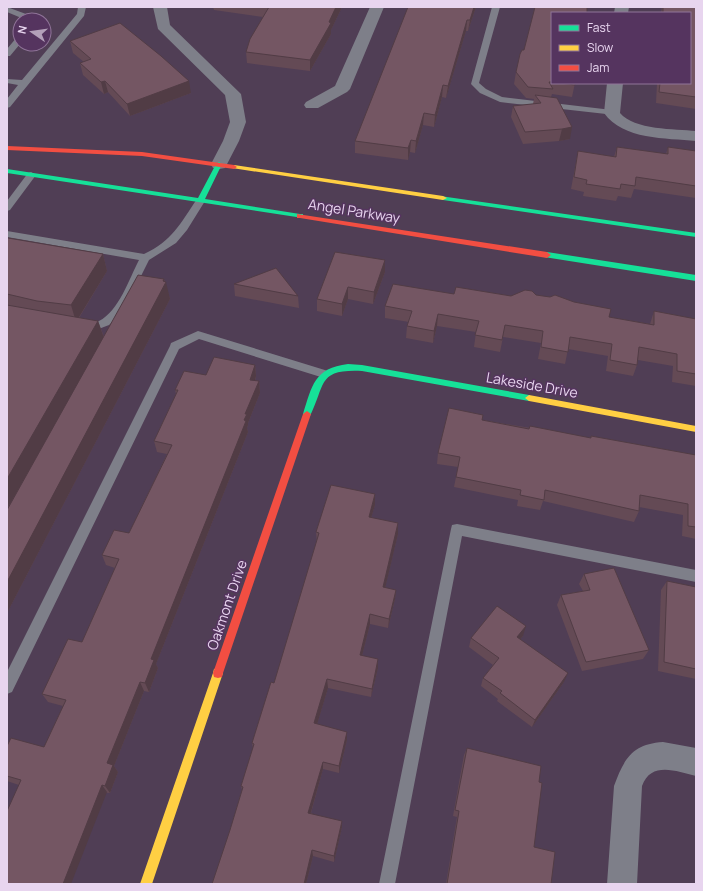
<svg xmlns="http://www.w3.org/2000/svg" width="703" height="891" viewBox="0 0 703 891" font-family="Manrope,sans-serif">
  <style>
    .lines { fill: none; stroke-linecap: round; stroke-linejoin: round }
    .lane { fill: #7e7f89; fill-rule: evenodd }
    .street { fill: #7e7f89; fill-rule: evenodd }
    .fast { fill: #16e098; fill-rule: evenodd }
    .slow { fill: #ffcf43; fill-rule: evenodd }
    .jam { fill: #f24e42; fill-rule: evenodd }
    .wall { fill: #644a55 }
    .shaded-wall { fill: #513c45 }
    .building { fill: #745663; stroke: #513c45 }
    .labels { text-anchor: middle; stroke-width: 3; stroke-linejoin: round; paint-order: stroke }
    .street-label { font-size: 14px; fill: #e8d5ef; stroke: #55345f }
  </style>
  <rect width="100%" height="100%" fill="#503e55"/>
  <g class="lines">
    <path class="lane" d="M7,7l19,7 2,6h-8l-1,-3 -12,-5z
      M78,7h8l-2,9 -74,91 -3,1v-9l11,-14 -11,-2v-4l15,1 55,-66z
      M492,7h8l-21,76 7,6 16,8 110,13 4,3 -1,2 -115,-13 -20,-9 -9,-9z
      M17,37h3v7l-10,12h-3v-7z
      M31,172l5,3 -26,35 -3,1v-10l21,-28z
      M200,198l5,3 -18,29 -11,13 -27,17 -20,40 -12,18 -8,7 -13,5 -12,1 -5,-4 1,-3c6,-2 13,-1 19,-3 20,-10 30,-42 40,-61l-132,-23v-6l137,23c28,-13 36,-30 53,-55z
      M198,331l130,40 2,3 -2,3 -4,1 -125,-39 -20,10 -167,343 -5,2v-22l163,-326 1,-3z
      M457,524l239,46v12l-234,-46 -67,348h-16l72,-355 1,-4z"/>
    <path class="street" d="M153,7h14l3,18 71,69 5,28 -7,19 -14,27 -6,1 -6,-1 -2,-4 12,-23 7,-19 -5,-27 -67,-66z
      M370,7h14l-34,82 -3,3 -29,16h-12l-2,-3 2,-3 29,-16z
      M615,7h14l-1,6h-14z
      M607,83h16l-3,30c14,17 55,16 76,18v10c-30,-3 -73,-1 -92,-28z
      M663,742l33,6v28c-20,-5 -45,-15 -54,10l-5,98h-30l7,-98c10,-27 18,-42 49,-44z"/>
    <path class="fast" d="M219,162l3,2 -17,35 95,15h3v4l-296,-45v-4l191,29 18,-34z
      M440,196l256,37v4l-253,-37 -4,-2z
      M547,252l149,23v6l-152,-24 -1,-2z
      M348,364l14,1 167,30 4,3 -4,3 -167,-30c-45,-2 -36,13 -52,45h-6l-1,-2c9,-28 11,-46 45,-50z"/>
    <path class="slow" d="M234,165l209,31 4,2 -4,2 -211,-32 -1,-1z
      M529,395l167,31v6l-167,-31 -4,-3z
      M218,668l4,1 1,4 -71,211h-12l73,-211 1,-4z"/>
    <path class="jam" d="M7,146l135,6 92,13 3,2 -3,2 -92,-13 -135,-6z
      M297,214l250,38 4,3 -4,3 -247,-40h-3z
      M307,411l4,3 -88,259 -1,4 -4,1 -4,-1 -1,-4 90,-259z"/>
  </g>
  <path class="wall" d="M211,7h131l-11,23v4l-21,37 -63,-8 -1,-11 17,-35 -49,-7 -1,-3z
    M476,7l-8,24h-2l-20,67 -4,-1 -8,30 -11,-2 -8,28 -5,-1 -2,8 -53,-7v-12z
    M662,7h34v102l-40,-6 1,-20h33v-70h-29z
    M552,13v70h23l-3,14 -20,-3 -1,3 19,42 -11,2 -36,3 -12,-27 2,-11 20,-2 1,-5 -8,-1 -12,-14 2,-12 8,-22z
    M70,41l121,52 -61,23 -22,-24 -4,2 -21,-19 -3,-12 4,-1 -11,-9z
    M617,147l49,7 2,-7 28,4v47l-62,-9 -3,9 -13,-2 -2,5 -33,-5 1,-4 -13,-3 7,-38 36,6z
    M7,239l96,15 4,17 -28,47 19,3 6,16 60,-58 6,20 -163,314v-103l44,-79 -44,78z
    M385,272l-12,32 -25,-5 -6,17 -25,-5v-12z
    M234,284l64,12 1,12 -64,-12z
    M454,294l57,2 25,-1 73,22 41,7 4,-13 42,8v67l-24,-4 1,-16 -35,-6 -1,5 -4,11 -27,-5 2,-15 -40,-7 -3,15 -27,-5 3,-16 -38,-6 -3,15 -26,-5 2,-15 -39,-6 -4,17 -27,-5 1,-12 2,-4 -24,-4v-12z
    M255,365l1,11 -1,5h4l1,12 -12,30v2l-1,3 1,4 -92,232 2,4 -9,24 -5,-1 -30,75 4,6 -8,21 -91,-8 -12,-4v-35l37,1 19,-41 -15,-4 -6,-8 40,-52 33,-74 -9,-3 -4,-10 27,-22 38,-79 -10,-2 -3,-11 22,-47 -1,-4 31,-15z
    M482,420l108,18 1,-2 105,19v84l-14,-3 1,-21 -44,-8v4l-5,11 -91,-21 -3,9 -23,-4 1,-6 -64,-13 4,-20 -21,-3 1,-11z
    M375,494v11l-4,13 27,5v11l-13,54 11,2 -1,9 -7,29 -18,-4 -8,32 16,3v9l-7,29 -43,-9 -11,36 30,16 -8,33 -16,-4 -12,44 31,14 -8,35 -21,-6 -7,28h-94l18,-54 12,-40 -1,-4 12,-38 -1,-5 22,-60 43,-141 -1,-10z
    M584,574l65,76 -6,9 -61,12 -25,-66 4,-10 22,-4 -4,-7z
    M667,581l29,6v92l-38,-8 3,-81z
    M523,636l-3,3 44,43 -32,45 -35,-26 1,-2 -17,-13 2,-8 10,-13 -24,-18 2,-9z
    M467,748l72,34 -5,65 17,37h-105l11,-67 -4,-1 11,-61z"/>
  <path class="shaded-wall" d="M336,7h6l-11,23v4l-21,37v-11z
    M474,7h2l-8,24 2,-11z
    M467,20l-1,11 -20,67 2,-12z
    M105,81l3,11 -4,2 -3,-12z
    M189,81l2,12 -61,23 -3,-12z
    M443,85l-1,12 -8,30 1,-12z
    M424,113l-1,12 -8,28 1,-12z
    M572,127l-2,12 -11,2 3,-12z
    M411,140l-1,12 -2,8v-12z
    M103,254l4,17 -31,51 -5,-17z
    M385,260v12l-12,32 1,-12z
    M164,279l1,5 1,-2 4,17 -163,314v-31z
    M348,287v12l-6,17v-12z
    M438,314l-1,12 -4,17 1,-12z
    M98,321l6,17 -97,171v-30z
    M255,365l1,11 -4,15 -2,-11z
    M259,381l1,12 -12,30v2l-1,3 1,4 -92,232 2,4 -9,24 -4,-9 6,-24 93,-239 1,-6z
    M375,494v11l-7,23 1,-11z
    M398,523v11l-15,63v-10z
    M396,590l-1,9 -7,29 1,-9z
    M370,614v10l-10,40v-9z
    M526,626l-3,10 -9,10 3,-9z
    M378,659v9l-7,29 1,-8z
    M568,673l-4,9 -32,45 3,-7z
    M327,679l1,9 -13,43 -1,-8z
    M140,682l4,9 -30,75 4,6 -8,21 -5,-7 2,-23z
    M347,732v8l-8,33v-7z
    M323,762v7l-14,50 -1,-6z
    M102,785l5,7 -36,92h-8z
    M342,821v6l-8,35v-6z
    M312,850l1,6 -7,28h-2z"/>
  <path class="building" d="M269,7h67l-7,15 2,1 -21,37 -64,-8 4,-13z
    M408,7h66l-4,13h-3l-19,66 -5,-1 -8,30 -11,-2 -8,28 -5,-1 -3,8 -53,-7z
    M535,7h52v6h-35v69h-3l4,7 -25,-2 -12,-15 4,-18 2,-4h2z
    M663,7h33v90l-37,-5 1,-9h30v-70h-27z
    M120,23l41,33 28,25 -62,23 -22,-23 -4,1 -21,-19 11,-4 -21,-18z
    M560,83h15v2z
    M535,95l22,3 15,29 -10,2 -37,3 -12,-26 28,-3z
    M617,147l51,7v-7l28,4v35l-60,-9 -1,9 -14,-2 -1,5 -34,-5 1,-4 -13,-3 4,-26 38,6z
    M8,238l95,16 -32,51 -34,-4 -30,-7v-55z
    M335,252l50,8 -11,32 -26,-5 -6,17 -25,-5z
    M276,268l22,28 -64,-12z
    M138,275l26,4 -1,2 3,1 -159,300v-72z
    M393,284l61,10 2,-7 55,9 14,-6 7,1 4,4 14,2 5,-2 19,7 37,7 -2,8 45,8v-14l42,8v55l-19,-3v-17l-38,-7 -2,18 -27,-5 2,-16 -42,-7 -2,15 -27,-5 2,-16 -38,-6 -3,15 -27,-5 4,-14 -41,-7 -4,17 -27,-5 5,-15 -27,-5z
    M7,305l91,16 -91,158z
    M214,357l41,8 -5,15 9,1 -14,33h2l-3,6 2,1 -95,238 3,1 -9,23 -5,-1 -33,81 6,2 -8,21 -3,-1 -39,99h-56v-73l14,-31 -14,-4v-30l4,-8 33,9 22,-47 -24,-6 26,-55 14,3 37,-83 -17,-4 12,-25 15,3 43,-88 -18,-4 24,-51h-3l9,-19 22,4z
    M449,408l34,7 -1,5 47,9 1,-3 61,12v-2l105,19v72l-8,-1v-22l-48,-9 -1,16 -94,-21 -1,10 -24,-5 1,-5 -65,-13 4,-20 -22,-4z
    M331,485l44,9 -6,23 29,6 -15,64 13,3 -7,29 -19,-5 -10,41 18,4 -6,30 -45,-10 -13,44 33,9 -8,34 -16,-4 -15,51 34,8 -8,35 -22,-6 -8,34h-92l18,-54 13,-43 -2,-1 13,-42 -2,-1 19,-61 3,1 45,-150 -3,-1z
    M614,568l35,82 -63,12 -25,-67 29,-5 -6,-16z
    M667,581l29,6v82l-32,-7z
    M497,606l29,20 -9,11 51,36 -33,47 -35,-27 2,-2 -19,-13 16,-20 -28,-20z
    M467,748l74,18 -2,16 3,1 -8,64 21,5 -4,32h-104l12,-73 -4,-1z"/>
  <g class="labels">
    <g class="street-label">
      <text transform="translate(354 211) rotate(9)" y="5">Angel Parkway</text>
      <text transform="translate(532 385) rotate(10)" y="5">Lakeside Drive</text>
      <text transform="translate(227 605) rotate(-71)" y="5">Oakmont Drive</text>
    </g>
  </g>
  <rect width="703" height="891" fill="none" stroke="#e8d5ef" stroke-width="16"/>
  <rect x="551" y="12" width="140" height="72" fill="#55345f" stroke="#907499"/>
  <rect x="559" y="25" width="20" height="6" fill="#16e098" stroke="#907499"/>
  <text x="587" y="32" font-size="12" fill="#e8d5ef">Fast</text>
  <rect x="559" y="45" width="20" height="6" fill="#ffcf43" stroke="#907499"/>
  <text x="587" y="52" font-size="12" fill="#e8d5ef">Slow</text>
  <rect x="559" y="65" width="20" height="6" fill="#f24e42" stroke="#907499"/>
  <text x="587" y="72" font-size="12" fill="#e8d5ef">Jam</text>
  <g transform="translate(32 32) rotate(283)"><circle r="19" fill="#55345f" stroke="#907499"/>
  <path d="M0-3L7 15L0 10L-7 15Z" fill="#b3a0b9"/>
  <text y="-6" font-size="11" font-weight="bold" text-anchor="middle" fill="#e8d5ef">N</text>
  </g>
</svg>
